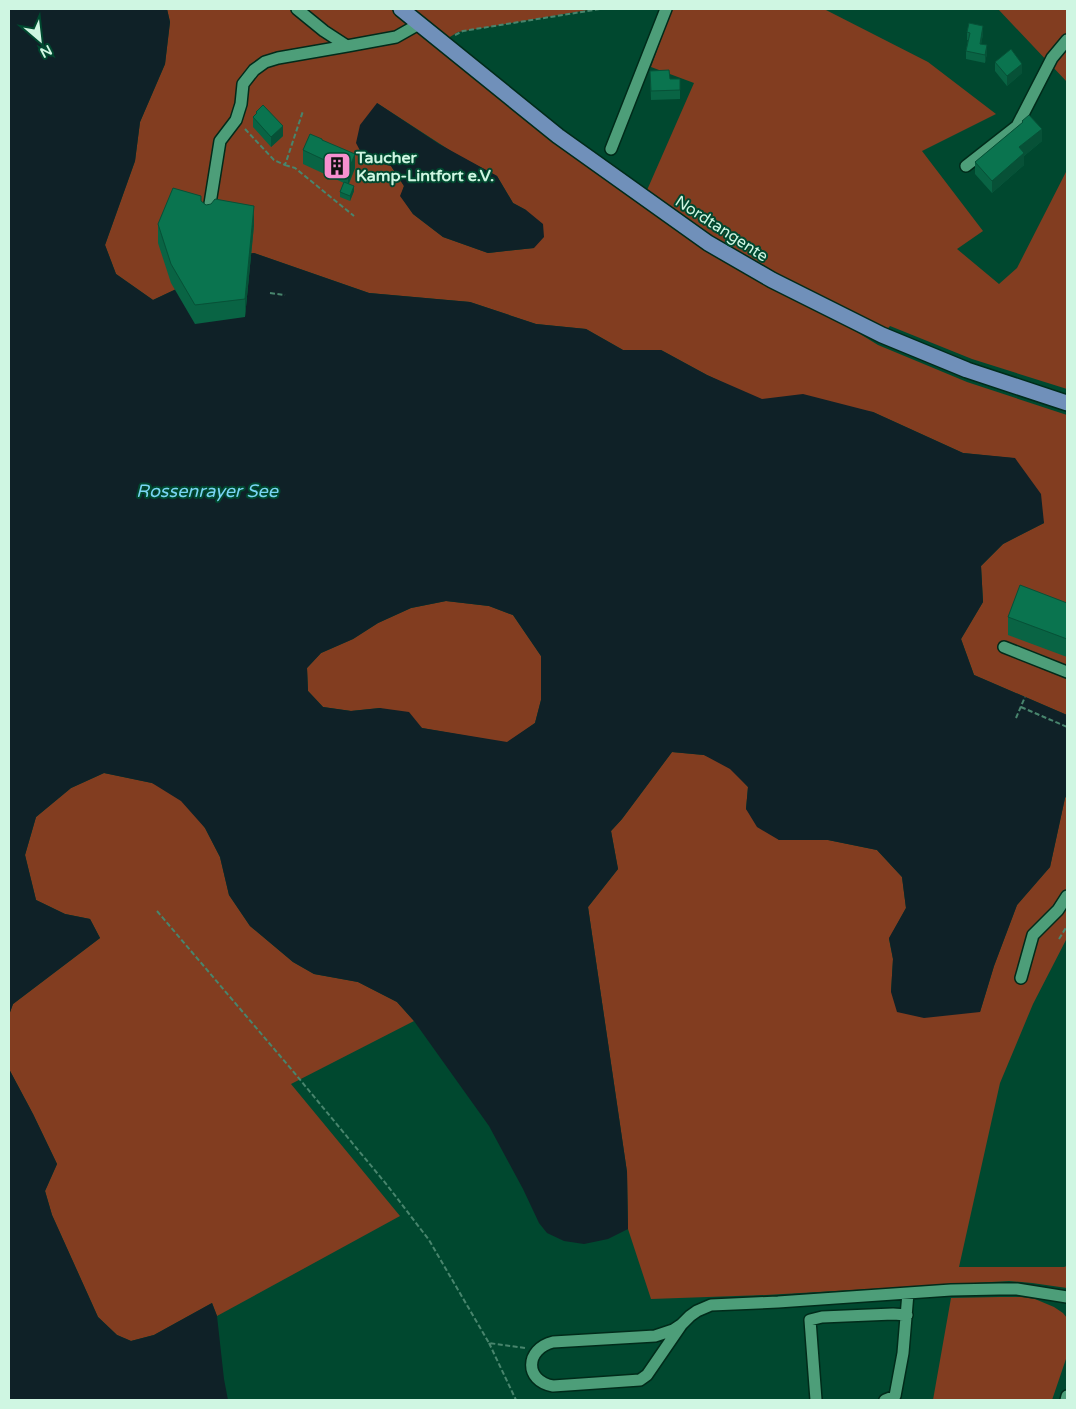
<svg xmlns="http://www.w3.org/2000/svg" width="1076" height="1409" viewBox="0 0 1076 1409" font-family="'Varela Round',sans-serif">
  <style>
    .green { fill: #823d20; fill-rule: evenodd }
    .water { fill: #0f2127; fill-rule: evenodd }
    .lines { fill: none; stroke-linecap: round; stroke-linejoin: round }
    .minor-casing { stroke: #002b1a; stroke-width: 14 }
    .major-casing { stroke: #002b1a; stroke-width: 18 }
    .path { stroke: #48856d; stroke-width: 2; stroke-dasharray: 5 2.5; stroke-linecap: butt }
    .minor { stroke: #4d9e79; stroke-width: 11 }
    .major { stroke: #7090ba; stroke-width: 15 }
    .wall { fill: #096444 }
    .shaded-wall { fill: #075137 }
    .building { fill: #0a744f; stroke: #075137 }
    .labels { text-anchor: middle; stroke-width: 4; stroke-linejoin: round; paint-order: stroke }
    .poi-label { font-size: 16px; font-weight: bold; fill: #cff6e2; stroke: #00482f; text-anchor: start }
    .street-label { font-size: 16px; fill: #cff6e2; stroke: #00482f }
    .water-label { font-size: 18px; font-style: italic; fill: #79d4f3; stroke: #00482f }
  </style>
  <rect width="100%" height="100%" fill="#00482f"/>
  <path class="green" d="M167,9h427l-136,23 -18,11 204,154 50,-114 -43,-16 21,-58h152l104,53 68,52 -74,37 61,80 -26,18 42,35 18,-16 50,-98v219l-95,-30 -82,-33 -8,9 -102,-50 98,60 89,37 100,33v300l-93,-40 -13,-36 22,-37 -2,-36 22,-22 41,-21 -32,-65 -49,-5 -90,-41 -114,-12 -52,-25 -46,-25h-38l-37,-21 -50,-5 -66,-22 -101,-9 -115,-40 -101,47 -37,-26 -11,-29 30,-84 5,-39 25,-58 5,-42zM377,103l77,50 43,23 16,27 13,7 8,38 -46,5 -45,-16 -30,-23 -12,-18 3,-10 -13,-20z
    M998,9h69v73z
    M446,601l43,5 24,9 28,41v44l-6,23 -28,20 -85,-15 -42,-20 -29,3 -28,-4 -15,-16 -1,-23 14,-15 32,-14 25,-16 33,-15z
    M672,752l32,3 25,11 19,21 -2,22 33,31h49l49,10 25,27 4,31 -17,31 4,20 -2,33 89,20 14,-46 23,-61 33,-38 15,-69 2,-3v143l-34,66 -33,79 -41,184h105l3,-1v22l-35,-5 -23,-2 -243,14 -115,4 -23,-70 -1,-57 -39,-265 30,-38 -7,-38 11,-12z
    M104,773l48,10 29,12 24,33 15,29 9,38 21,31 43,36 21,12 44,8 39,20 17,19 -123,63 109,132 -183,100 -5,-13 -58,32 -23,6 -14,-6 -19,-18 -46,-102 -7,-24 12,-27 -24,-50 -24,-45v-54l4,-11 87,-66 -10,-19 -25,-5 -29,-14 -11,-45 11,-38 35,-29z
    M999,1297h22l14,2 19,8 9,6 4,5v38l-15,44h-119l18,-102z"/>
  <path class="water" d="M9,9h158l3,13 -5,42 -25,58 -5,39 -30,84 11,29 37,26 38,-18 40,-28 23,-1 115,40 101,9 66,22 50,5 37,21h38l46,25 55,24 41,-5 70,18 90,41 52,5 26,36 3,29 -41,21 -22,22 2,36 -22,37 13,36 93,40v80l-2,3 -15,69 -33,38 -23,61 -14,46 -56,6 -27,-6 -6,-20 2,-33 -4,-21 17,-30 -4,-31 -25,-27 -49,-10h-49l-22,-13 -11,-18 2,-22 -18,-18 -26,-14 -32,-3 -50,67 -11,12 7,38 -30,38 39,265 1,57 -20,10 -24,5 -20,-3 -17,-8 -8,-10 -16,-34 -34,-63 -75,-105 -17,-19 -39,-20 -44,-8 -21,-12 -43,-36 -21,-31 -9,-38 -15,-29 -24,-27 -29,-18 -48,-10 -33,15 -35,29 -11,38 11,45 29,14 25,5 10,19 -87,66 -4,11zM446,601l43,5 24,9 28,41v44l-6,23 -28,19 -85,-14 -13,-16 -29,-4 -29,3 -28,-4 -15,-16 -1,-23 14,-15 32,-14 25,-16 33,-15z
    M377,103l62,41 58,32 16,27 13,7 17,14 1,13 -10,11 -46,5 -45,-16 -30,-23 -13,-18 4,-10 -13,-20 -26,-6 -9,-17 4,-18z
    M9,1069l24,45 24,50 -12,27 7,24 46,102 19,18 14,6 23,-6 58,-32 5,13 7,63 4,21h-219z"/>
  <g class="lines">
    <defs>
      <path id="minor" d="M297,9l27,22 23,15 49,-9 23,-13
        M611,149l55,-140
        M966,166l51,-40 35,-68 15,-18
        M208,216l12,-75 16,-21 5,-16 2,-20 11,-14 11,-8 13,-4 69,-12
        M1004,647l63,25
        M1021,978l12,-43 25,-25 9,-14
        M682,1324l8,-8 7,-5 14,-6 67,-3 173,-12 48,-1h18l50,8
        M682,1324l-35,51 -7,5 -87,6c-29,-5 -28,-37 0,-44l102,-6 18,-6z
        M816,1400l-6,-80 12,-3 71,-3 14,1
        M885,1400l10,-4 8,-43 5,-60
        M1066,1400l1,-4"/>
      <path id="major" d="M401,9l157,127 150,107 64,37 110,55 85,35 100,33"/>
    </defs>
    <use href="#minor" class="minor-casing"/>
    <use href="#major" class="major-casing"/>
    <path class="path" d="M455,35l8,-4 137,-22
      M245,129l29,31 11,5 18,-54
      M285,165l10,3 59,48
      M270,293l15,2
      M1021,707l46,20
      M1016,718l9,-21
      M157,911l135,159 95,115 42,55 60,103 36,5
      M1059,939l8,-13
      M489,1343l27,57"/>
    <use href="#minor" class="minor"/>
    <use href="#major" class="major"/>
  </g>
  <path class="wall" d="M967,32l16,2 -2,10 6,9 -2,10 -19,-4v-8l2,-11h-1z
    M995,62l27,11 -15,13 -12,-15z
    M650,71l20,8 10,11v9l-29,1z
    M256,112l27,24 -12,11 -18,-20v-10l3,-3z
    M1022,121l20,20 -18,15v9l-32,28 -17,-19v-12l47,-39z
    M303,150l52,18 -6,16 5,7 -4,10 -10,-4v-5l4,-9 -41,-19z
    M201,201l5,4 48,20 -9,92 -50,7 -24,-41 -13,-40v-19z
    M1067,603v54l-59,-22v-18z"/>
  <path class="shaded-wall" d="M983,26v8l-3,17v-7z
    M987,45v8l-2,10v-8z
    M1022,64v9l-15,13v-10z
    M283,126v10l-12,11v-10z
    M1042,129v12l-18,15v9l-32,28v-12l27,-34z
    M355,154v14l-7,17v-14z
    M354,186v5l-4,10v-5z
    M254,206v19l-9,92v-18z"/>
  <path class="building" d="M969,23l14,3 -3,18 7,1 -2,10 -19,-4 4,-18 -3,-1z
    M1011,49l11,15 -15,12 -12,-14z
    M669,70l1,9h10v11l-29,1 -1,-20z
    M263,105l20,21 -12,11 -18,-20 4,-4 -1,-1z
    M1029,115l13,14 -23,18 5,6 -32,28 -17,-19 48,-40 -1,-1z
    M310,134l12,5v1l33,14 -7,17 -45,-21z
    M344,182l10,4 -4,10 -10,-4z
    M173,188l28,8v5l5,4 5,-1 4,-5 39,7 -9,93 -50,6 -24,-41 -13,-40z
    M1020,585l47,18v36l-59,-22z"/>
  <defs>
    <symbol id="building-square" viewBox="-11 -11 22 22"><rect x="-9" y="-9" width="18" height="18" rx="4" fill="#f690d0" stroke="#00482f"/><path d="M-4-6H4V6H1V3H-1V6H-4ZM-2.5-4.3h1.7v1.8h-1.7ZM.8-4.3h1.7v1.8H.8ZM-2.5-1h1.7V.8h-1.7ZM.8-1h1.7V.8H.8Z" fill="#111"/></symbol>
  </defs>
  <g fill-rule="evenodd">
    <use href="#building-square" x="321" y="150" width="32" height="32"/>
  </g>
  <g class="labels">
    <g class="poi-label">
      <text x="356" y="163">Taucher<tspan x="356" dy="18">Kamp-Lintfort e.V.</tspan></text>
    </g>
    <g class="street-label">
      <text transform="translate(722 228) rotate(33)" y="6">Nordtangente</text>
    </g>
    <g class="water-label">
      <text x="207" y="497">Rossenrayer See</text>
    </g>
  </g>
  <rect width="1076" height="1409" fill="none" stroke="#cff6e2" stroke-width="20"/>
  <g transform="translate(40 40) rotate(152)" stroke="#00482f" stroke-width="4" paint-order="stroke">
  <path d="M0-4L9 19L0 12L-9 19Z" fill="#cff6e2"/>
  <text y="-8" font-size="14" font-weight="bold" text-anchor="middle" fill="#cff6e2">N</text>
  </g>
</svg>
